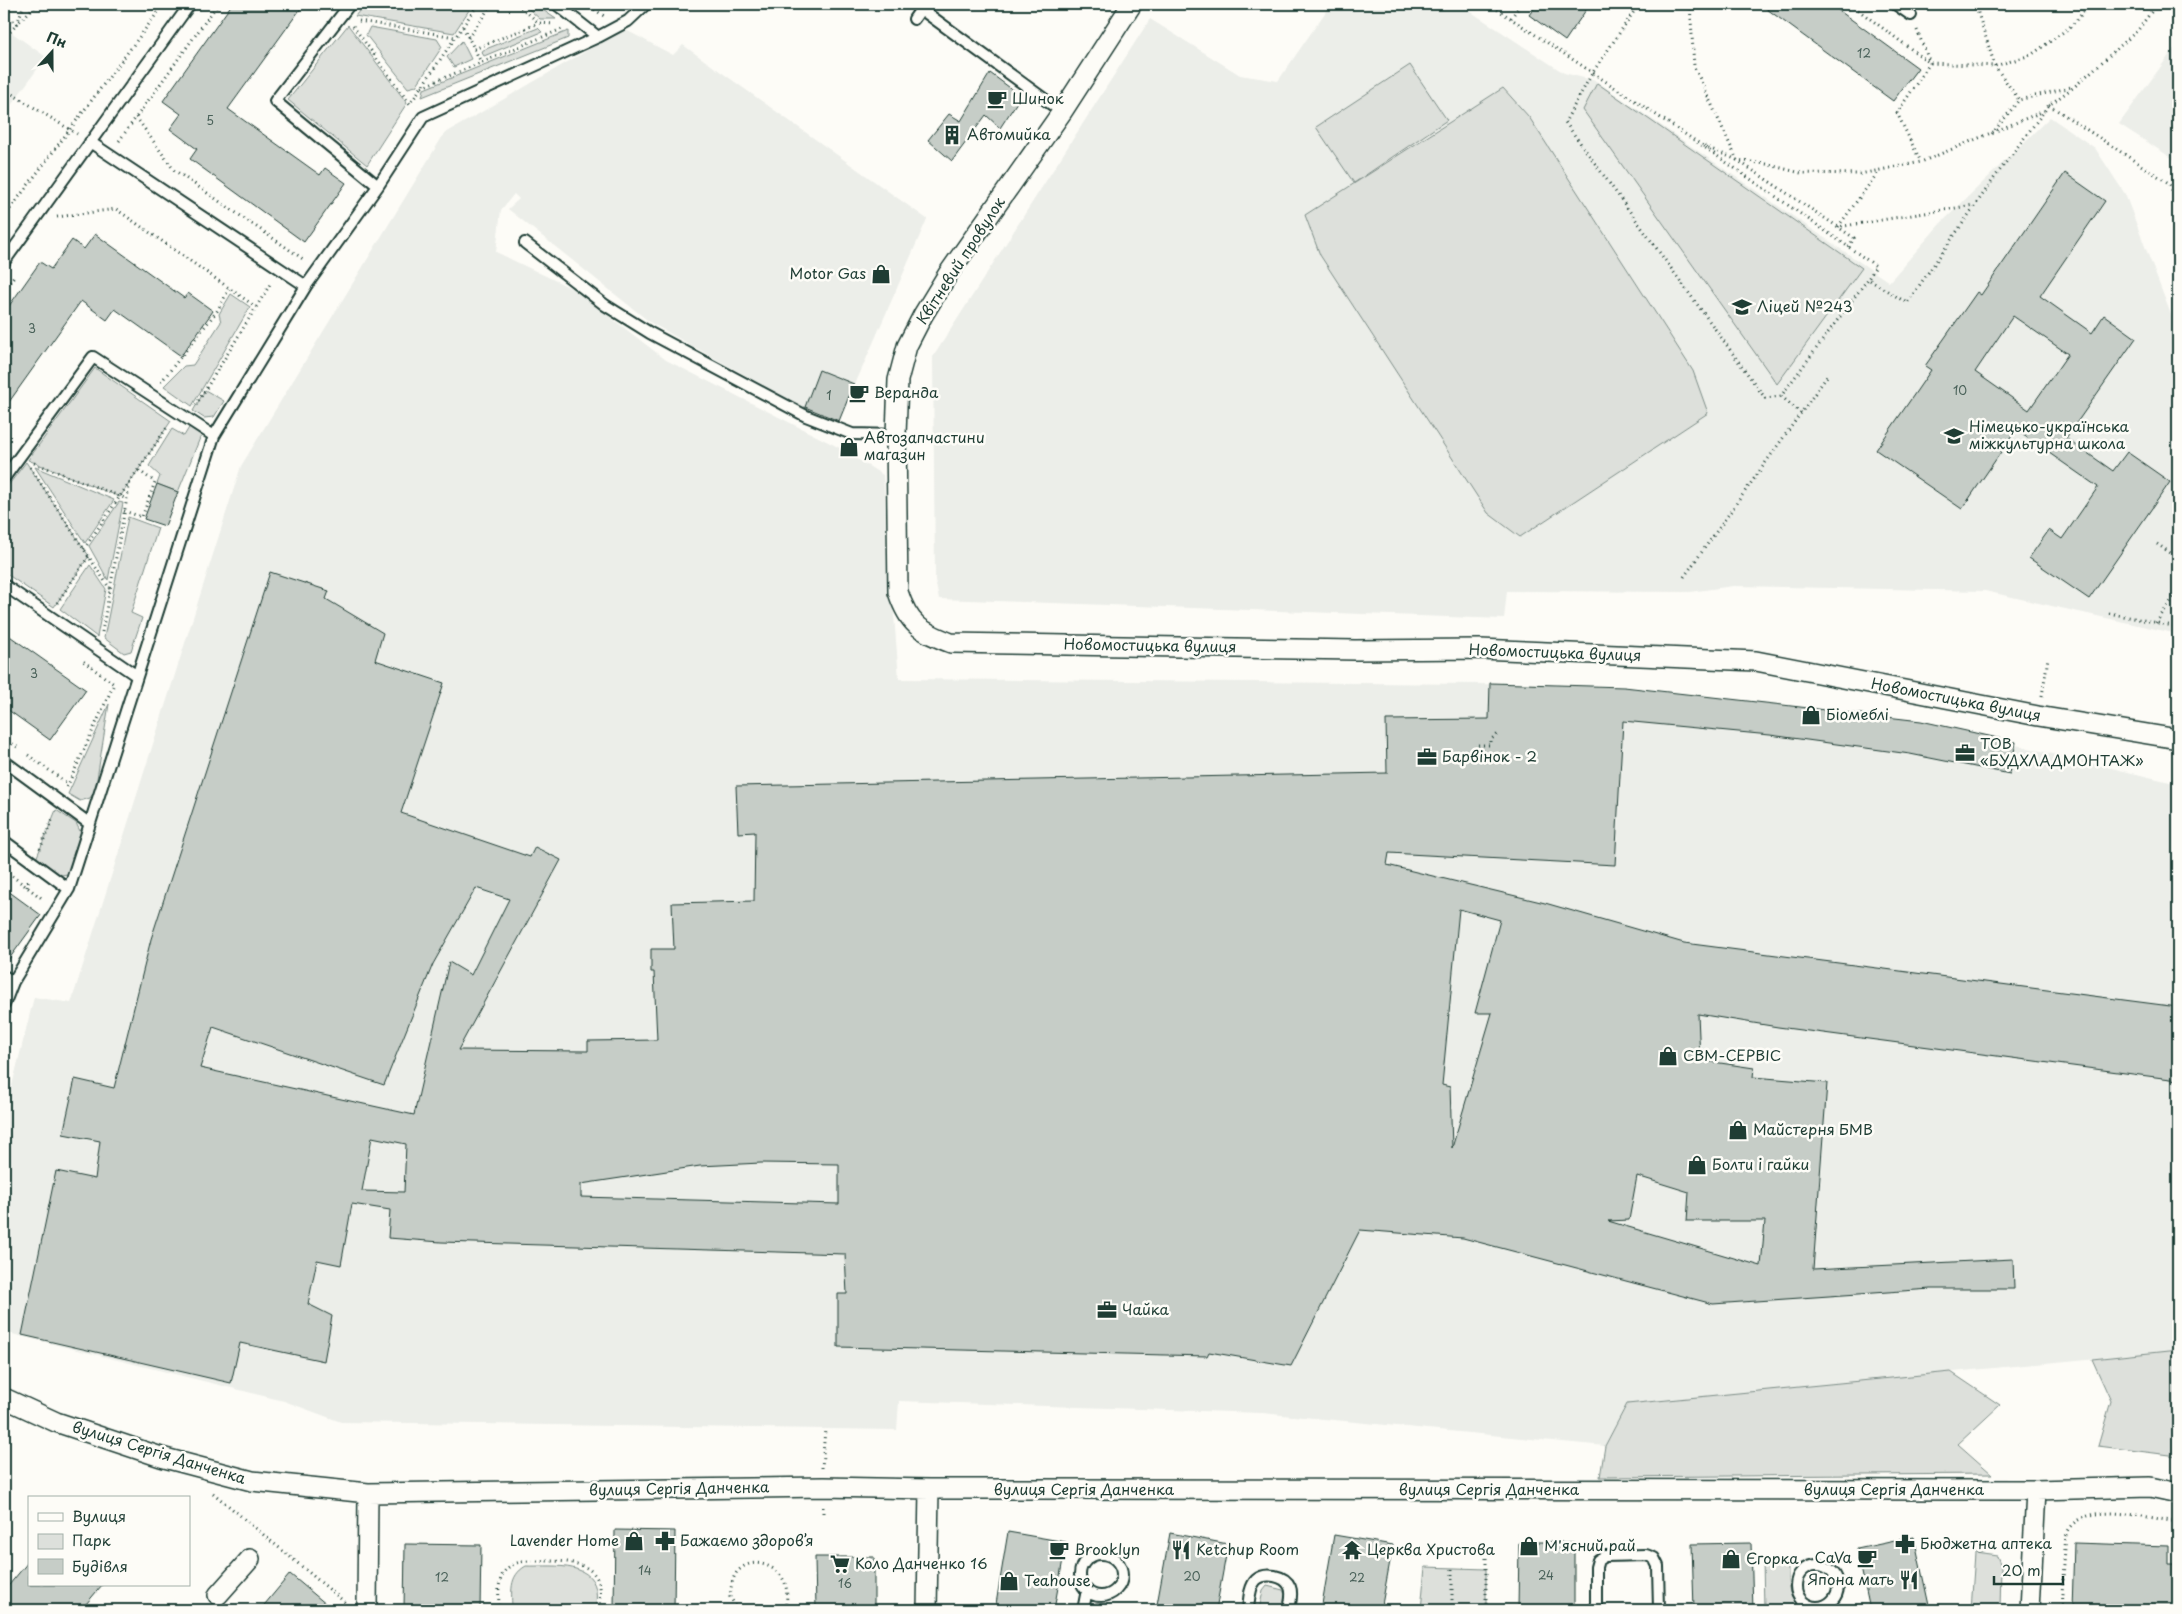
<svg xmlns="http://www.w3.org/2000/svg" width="2182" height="1614" viewBox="0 0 2182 1614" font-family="'Playpen Sans',sans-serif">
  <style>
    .built { fill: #eceee9 }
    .green { fill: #dde0db; stroke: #7e8e88 }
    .building { fill: #c6cdc7; stroke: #1f3d34; fill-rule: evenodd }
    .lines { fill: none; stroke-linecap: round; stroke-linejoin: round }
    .lane-casing { stroke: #1f3d34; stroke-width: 14 }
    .street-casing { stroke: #1f3d34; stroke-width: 22 }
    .path { stroke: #1f3d34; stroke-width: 3; stroke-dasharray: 1 4; stroke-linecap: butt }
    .lane { stroke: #fdfcf7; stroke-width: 10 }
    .street { stroke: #fdfcf7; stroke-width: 19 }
    .labels { text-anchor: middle; stroke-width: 5; stroke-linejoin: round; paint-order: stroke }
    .number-label { font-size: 12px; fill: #496159 }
    .poi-label { font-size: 15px; fill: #1f3d34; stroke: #fdfcf7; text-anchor: start }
    .street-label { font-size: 15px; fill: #1f3d34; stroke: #fdfcf7 }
  </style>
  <rect width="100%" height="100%" fill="#fdfcf7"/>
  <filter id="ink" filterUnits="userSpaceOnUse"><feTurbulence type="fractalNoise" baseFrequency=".02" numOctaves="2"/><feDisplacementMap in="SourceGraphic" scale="10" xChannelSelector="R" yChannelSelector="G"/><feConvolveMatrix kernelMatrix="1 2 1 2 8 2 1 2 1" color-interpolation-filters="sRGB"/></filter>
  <g filter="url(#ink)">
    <path class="built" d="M1331,4h128l105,69 32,8 293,201 51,-58 110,-107 45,31 30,46 53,139v301l-193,-43 -252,-5 -43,6 -183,-1 -3,28 -565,-20 -4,-19 -2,-223 217,-338 90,56 38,6z
      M4,27l42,30 -42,58z
      M624,29l49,26 10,-10 244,174 -90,207 -186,-103 -143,-114 11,-10 -5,-5 -13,16 -5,42 79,38 91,70 170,86 47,29 16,204 582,5 144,5 295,33 258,62v566l-550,54 -23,42 -343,-33 -363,-12 -2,29 -556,-8 -57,-21 -280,-69v-214l30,-121 37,6 170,-537 203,-332z
      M2178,43v119l-59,-38z"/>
    <path class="green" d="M365,4h108l-19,29 -99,-17z
      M523,4h11l22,15h-16z
      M348,25l59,78 -40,62 -79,-65z
      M370,27l67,12 5,8 -26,39 -8,2 -42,-53z
      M538,28l4,4 -58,24 -3,-5z
      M568,31v7l-146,59 2,-8z
      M462,41l9,18 -17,8 -7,-10z
      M1410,65l37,55 -93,63 -38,-56z
      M1597,83l265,185 -85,116 -194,-274z
      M1503,88l26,29 164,254 15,42 -188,124 -32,-24 -168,-258 -15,-40z
      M231,294l19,13 -58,99 -28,-20 20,-20 9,-1 28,-43 -2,-8z
      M95,368l76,53 -51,76 -92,-37z
      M205,390l19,11 -10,16 -10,1 -11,-7z
      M190,426l12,7 -24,59 -21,-8 3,-8 -11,-10 23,-37 12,7z
      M26,462l63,94 -35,51 -50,-35v-81z
      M35,467l79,33 -29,43z
      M119,502l4,1 -15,77 -19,-34z
      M128,517l30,11 -27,85 11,5 -11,33 -7,2 -20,-15z
      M90,565l16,24 -9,48 -37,-28z
      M109,704l-14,87 -5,7 -10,3 -12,-7z
      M56,810l20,13 5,10 -13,41 -7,1 -25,-16z
      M2178,1350v106l-80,-10 13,-45 -19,-42z
      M1951,1372l49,33 -42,39 34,30 -392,3 5,-31 22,-42z
      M1975,1553l22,3 4,10 -1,44h-29z
      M1763,1559l25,3c0,18 -2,42 19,48h-43z
      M526,1566c22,1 65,-6 70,24 1,6 0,14 0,20h-84c0,-17 -4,-34 14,-44z
      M1425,1567l61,2v41h-65z
      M1267,1586l16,4 4,9 -2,11h-26l4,-19z"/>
    <path class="building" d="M232,4h72l-76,105 92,66 5,-7 21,15 -42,59 -114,-83 7,-10 -27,-20 11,-15 -18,-13z
      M1537,4h53l-25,37 -36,-26z
      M1760,4h70l88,64 -25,33z
      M990,73l31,23 -21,32 -14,-13 -34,46 -24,-21 21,-26 12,7z
      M2065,173l40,28 -65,95 52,37 12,-18 32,23 -70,100 47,33 14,-19 43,30 -81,117 -60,-41 20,-28 13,9 36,-52 -82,-57 -54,79 -86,-59 55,-80 -6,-4 52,-74 4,3zM2013,316l55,38 -39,56 -54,-38z
      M95,234l89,64 4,-5 25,18 -32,45 -66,-47 -8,11 -26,-19 -77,108v-96l36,-51 11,7 21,-29 12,9z
      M819,370l35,14 -15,37 -34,-14z
      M157,484l21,8 -13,34 -21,-7z
      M270,572l59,19 -3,8 57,34 -8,27 69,23 -43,130 129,44 5,-10 26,13 -103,190 130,1v-10l69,-1 -3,-68h-3v-23h23l-2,-46 82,-2 1,-69 -17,1 -2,-47 651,-13 -1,-53 103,-1 1,-36 134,4 150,17 147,17 95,21 -6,32 -100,-20 -140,-19 -147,-14 -8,144 -226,-12 -2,12 158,38 139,40 494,64v73l-400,-53 -80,-13 2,46 54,8 -1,9 74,6 -14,186 200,-10 1,30h-83l-218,15 -250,-66 -103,-8 -69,136 -82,-14 -2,4 -369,-9v-53h9l-2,-40 -404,-12 -53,-4 2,-28 -38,-6 -11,61 -24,-5 -9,44 24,12 -8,45 -84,-18 -9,40 -209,-48 34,-164 39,8 5,-38 -37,-7 12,-55 39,9 37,-149zM476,888l33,11 -38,76 -22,-13 -35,153 -214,-47 13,-41 171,58 49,-121zM1459,909l41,11 -25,93h17l-40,135 -2,-61 -8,-2zM372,1137l34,7 -2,48 -42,-1zM761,1163l78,1v40l-258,-7v-13l119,-18zM1637,1176l52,16 -2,29h78l-4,45 -153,-45 21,-1z
      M4,632l82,58 -36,50 -46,-33z
      M4,888l37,27 -37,51z
      M615,1530l60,1 -1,79h-60z
      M1008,1532l58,10 -12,68h-59z
      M1170,1533l58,11 -12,66h-60z
      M1334,1535l59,10 -12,65h-60z
      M1914,1537l16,73h-60l-13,-61z
      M1519,1542h55v68h-56z
      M1751,1543l2,67h-59l-2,-66z
      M2074,1543l94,3v18h10v46h-106z
      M405,1544l76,1 -1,65h-76z
      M815,1557h59v53h-58z
      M29,1561v24h73l-21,25h-71l-6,-5v-14z
      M290,1574l43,36h-73z"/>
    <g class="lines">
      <defs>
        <path id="lane" d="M350,4l-75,97 103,85
          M556,4l42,33
          M914,4l148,108
          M1895,4l16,11
          M914,19l7,-10
          M90,142l216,144
          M525,243l80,62 45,28 156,83 46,18 44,1
          M4,262l186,-258
          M4,478l89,-121 121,79
          M4,585l133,91
          M4,761l86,63
          M4,841l65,48
          M4,976l9,6
          M4,1005l9,-23 56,-93 145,-453 92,-150 72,-100 45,-69 175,-80 30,-16 18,-17
          M1080 1575a21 21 0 1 1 42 0a21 21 0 1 1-42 0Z
          M1796 1586a21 21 0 1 1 42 0a21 21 0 1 1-42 0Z
          M1083,1610l4,-20
          M1248,1610c1,-9 1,-23 8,-30 9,-8 29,-5 34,7 3,7 0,16 -1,23
          M1596,1610v-43l2,-7 7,-4 41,-1 8,3 4,8 1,44"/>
        <path id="street" d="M1132,4l-70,108 -114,162 -25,41 -16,31 -9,34 -2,55 2,157c11,33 22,39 53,51l404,7 125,-1 276,12 282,55 140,23
          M4,1398l52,24 105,35 91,24 116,12 455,-6 106,2 1107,1 114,-3 28,6
          M218,1595l32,-36
          M367,1610l1,-117
          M927,1610l2,-121
          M2030,1610l6,-120"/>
      </defs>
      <use href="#lane" class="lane-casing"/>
      <use href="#street" class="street-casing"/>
      <path class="path" d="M24,4l-7,20 20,-20
        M517,4l22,19 15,1
        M586,4l18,12
        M1489,4l208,138 179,124 -8,13 39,24 88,-126 54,-72 25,-18 64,-57 19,-26
        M1639,4l-46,68 -28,50 200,276 16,-2
        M1690,4l4,62 43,94 101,67 136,-22
        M1850,4l80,59 65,3 36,-11 38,-27 22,-24
        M1969,4l8,6
        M1981,4l-4,6 18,56 24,34
        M4,5v-1
        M4,15l13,9 -13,15
        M1511,18l10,-14
        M359,21l96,16
        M353,26l57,78 68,-100
        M463,27l18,35
        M1917,30l13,33 -33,50 24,49
        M468,38l24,-34
        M474,49l65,-26
        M422,87l140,-58
        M4,89l73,45
        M2049,105l121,79 8,25
        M136,117l38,53 129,89 2,-2
        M1992,134l27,-34 52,-13
        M119,141l99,-137
        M1704,146l33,14 29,4 35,9 59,1 61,-12 123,-51
        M4,217l160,-213
        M57,217l59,-8 140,98
        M1849,247l5,-9 -16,-11 41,-56
        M4,290l10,-14
        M161,382l56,-71 12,-22
        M196,405l75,-122
        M1801,413l-20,-17 87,-117
        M34,463l93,36
        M30,467l80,122
        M124,511l18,6 13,-35 -17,-12
        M2157,544l21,14
        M84,549l84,-123
        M1684,577l144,-202
        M57,603l32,-47
        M2109,613l69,14
        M2156,623l22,-32
        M102,632l28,-150
        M2042,696l6,-38
        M4,738l13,9
        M1478,745h12v-5l8,-6
        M28,755l40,29
        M67,787l47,-103 -31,-23
        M40,849l13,-31
        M4,870l39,29
        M27,887l2,-9
        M822,1468l3,-39
        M213,1493l134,111
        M823,1507v10
        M1486,1558v52
        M499,1610c0,-14 -3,-34 10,-43 9,-7 22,-6 33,-6 20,0 53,-1 58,26 1,7 0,16 0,23
        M738,1610l-8,-13c1,-9 2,-22 10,-28 15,-13 39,-2 45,14 3,8 1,19 2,27
        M1452,1610v-42
        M2061,1610l5,-77c17,-34 81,-15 112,-11"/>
      <use href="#lane" class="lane"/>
      <use href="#street" class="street"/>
    </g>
  </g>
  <defs>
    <symbol id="cafe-bare" viewBox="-9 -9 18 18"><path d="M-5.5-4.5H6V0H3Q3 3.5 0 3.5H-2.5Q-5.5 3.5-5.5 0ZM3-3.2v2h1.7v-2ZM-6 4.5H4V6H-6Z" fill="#1f3d34" stroke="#fdfcf7" stroke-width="2.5" paint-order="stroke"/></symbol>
    <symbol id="building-bare" viewBox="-9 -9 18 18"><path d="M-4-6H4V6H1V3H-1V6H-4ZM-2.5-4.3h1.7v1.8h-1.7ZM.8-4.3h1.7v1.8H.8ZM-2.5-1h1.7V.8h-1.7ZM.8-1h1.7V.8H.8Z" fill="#1f3d34" stroke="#fdfcf7" stroke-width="2.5" paint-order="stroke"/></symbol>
    <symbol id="shop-bare" viewBox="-9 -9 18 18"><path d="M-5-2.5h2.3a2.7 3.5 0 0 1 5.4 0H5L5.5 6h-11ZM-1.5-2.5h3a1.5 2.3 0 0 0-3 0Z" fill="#1f3d34" stroke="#fdfcf7" stroke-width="2.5" paint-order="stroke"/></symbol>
    <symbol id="school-bare" viewBox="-9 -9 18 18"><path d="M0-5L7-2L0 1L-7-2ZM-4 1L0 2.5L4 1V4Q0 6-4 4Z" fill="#1f3d34" stroke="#fdfcf7" stroke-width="2.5" paint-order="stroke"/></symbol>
    <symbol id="office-bare" viewBox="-9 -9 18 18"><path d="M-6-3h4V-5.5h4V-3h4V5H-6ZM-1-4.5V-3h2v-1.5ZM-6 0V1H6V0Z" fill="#1f3d34" stroke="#fdfcf7" stroke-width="2.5" paint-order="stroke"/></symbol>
    <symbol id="pharmacy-bare" viewBox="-9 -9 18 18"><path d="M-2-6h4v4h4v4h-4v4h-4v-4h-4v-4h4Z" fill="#1f3d34" stroke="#fdfcf7" stroke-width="2.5" paint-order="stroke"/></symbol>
    <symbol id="restaurant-bare" viewBox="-9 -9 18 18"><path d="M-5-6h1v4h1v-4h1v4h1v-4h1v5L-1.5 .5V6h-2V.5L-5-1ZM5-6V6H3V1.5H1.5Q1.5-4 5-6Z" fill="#1f3d34" stroke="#fdfcf7" stroke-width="2.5" paint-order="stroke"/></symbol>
    <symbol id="temple-bare" viewBox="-9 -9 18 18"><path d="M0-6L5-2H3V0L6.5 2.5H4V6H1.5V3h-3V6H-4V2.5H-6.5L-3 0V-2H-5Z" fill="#1f3d34" stroke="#fdfcf7" stroke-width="2.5" paint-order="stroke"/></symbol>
    <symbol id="supermarket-bare" viewBox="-9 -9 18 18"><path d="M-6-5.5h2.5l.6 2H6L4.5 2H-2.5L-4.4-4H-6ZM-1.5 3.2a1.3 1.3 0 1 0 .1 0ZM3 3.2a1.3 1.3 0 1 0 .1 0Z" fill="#1f3d34" stroke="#fdfcf7" stroke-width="2.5" paint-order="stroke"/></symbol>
  </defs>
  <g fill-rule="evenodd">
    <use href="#cafe-bare" x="983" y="85" width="28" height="28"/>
    <use href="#building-bare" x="938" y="121" width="28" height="28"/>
    <use href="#shop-bare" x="867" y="260" width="28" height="28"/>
    <use href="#school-bare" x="1728" y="293" width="28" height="28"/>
    <use href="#cafe-bare" x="845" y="379" width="28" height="28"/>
    <use href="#school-bare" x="1940" y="422" width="28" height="28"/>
    <use href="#shop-bare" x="835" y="433" width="28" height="28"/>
    <use href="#shop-bare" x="1797" y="701" width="28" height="28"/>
    <use href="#office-bare" x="1951" y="739" width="28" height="28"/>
    <use href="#office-bare" x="1413" y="743" width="28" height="28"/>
    <use href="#shop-bare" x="1654" y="1042" width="28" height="28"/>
    <use href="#shop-bare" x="1724" y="1116" width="28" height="28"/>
    <use href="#shop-bare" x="1683" y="1151" width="28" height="28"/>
    <use href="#office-bare" x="1093" y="1296" width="28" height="28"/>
    <use href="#shop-bare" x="620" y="1527" width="28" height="28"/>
    <use href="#pharmacy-bare" x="651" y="1527" width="28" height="28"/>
    <use href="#pharmacy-bare" x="1891" y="1530" width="28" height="28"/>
    <use href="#shop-bare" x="1515" y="1532" width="28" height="28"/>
    <use href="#cafe-bare" x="1045" y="1536" width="28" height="28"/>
    <use href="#restaurant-bare" x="1167" y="1536" width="28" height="28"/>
    <use href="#temple-bare" x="1338" y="1536" width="28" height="28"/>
    <use href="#cafe-bare" x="1853" y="1544" width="28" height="28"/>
    <use href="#shop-bare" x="1717" y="1545" width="28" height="28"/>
    <use href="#supermarket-bare" x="826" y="1550" width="28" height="28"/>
    <use href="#restaurant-bare" x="1895" y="1566" width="28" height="28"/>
    <use href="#shop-bare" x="995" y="1567" width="28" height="28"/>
  </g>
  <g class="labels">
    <g class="number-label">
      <text x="1864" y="58">12</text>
      <text x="210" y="125">5</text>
      <text x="32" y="333">3</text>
      <text x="1960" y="395">10</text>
      <text x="829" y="400">1</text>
      <text x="34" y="678">3</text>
      <text x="645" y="1575">14</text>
      <text x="1546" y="1580">24</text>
      <text x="1192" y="1581">20</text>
      <text x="442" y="1582">12</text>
      <text x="1357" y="1582">22</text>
      <text x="845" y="1588">16</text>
    </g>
    <g class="poi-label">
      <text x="1012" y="104">Шинок</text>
      <text x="967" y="140">Автомийка</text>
      <text x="866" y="279" text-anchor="end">Motor Gas</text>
      <text x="1757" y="312">Ліцей №243</text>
      <text x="874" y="398">Веранда</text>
      <text x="1969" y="432">Німецько-українська<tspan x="1969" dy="17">міжкультурна школа</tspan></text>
      <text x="864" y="443">Автозапчастини<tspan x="864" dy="17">магазин</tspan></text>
      <text x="1826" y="720">Біомеблі</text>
      <text x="1980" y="749">ТОВ<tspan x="1980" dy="17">«БУДХЛАДМОНТАЖ»</tspan></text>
      <text x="1442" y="762">Барвінок - 2</text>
      <text x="1683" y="1061">СВМ-СЕРВІС</text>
      <text x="1753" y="1135">Майстерня БМВ</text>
      <text x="1712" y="1170">Болти і гайки</text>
      <text x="1122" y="1315">Чайка</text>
      <text x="619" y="1546" text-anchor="end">Lavender Home</text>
      <text x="680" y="1546">Бажаємо здоровʼя</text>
      <text x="1920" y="1549">Бюджетна аптека</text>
      <text x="1544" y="1551">М'ясний рай</text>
      <text x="1074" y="1555">Brooklyn</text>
      <text x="1196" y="1555">Ketchup Room</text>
      <text x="1367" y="1555">Церква Христова</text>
      <text x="1852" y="1563" text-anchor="end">CaVa</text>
      <text x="1746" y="1564">Єгорка</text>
      <text x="855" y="1569">Коло Данченко 16</text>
      <text x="1894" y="1585" text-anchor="end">Япона мать</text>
      <text x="1024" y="1586">Teahouse</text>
    </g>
    <g class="street-label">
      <text transform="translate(961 261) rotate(-57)" y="5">Квітневий провулок</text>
      <text transform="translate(1150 646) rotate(1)" y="5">Новомостицька вулиця</text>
      <text transform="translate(1555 653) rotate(2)" y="5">Новомостицька вулиця</text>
      <text transform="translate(1956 700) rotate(11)" y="5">Новомостицька вулиця</text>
      <text transform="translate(159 1453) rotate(17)" y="5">вулиця Сергія Данченка</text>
      <text transform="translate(679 1489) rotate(-1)" y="5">вулиця Сергія Данченка</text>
      <text x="1084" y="1495">вулиця Сергія Данченка</text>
      <text x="1489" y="1495">вулиця Сергія Данченка</text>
      <text x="1894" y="1495">вулиця Сергія Данченка</text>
    </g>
  </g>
  <rect width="2182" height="1614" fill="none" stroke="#fdfcf7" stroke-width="20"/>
  <rect x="10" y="10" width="2162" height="1594" fill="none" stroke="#1f3d34" stroke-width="2" filter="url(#ink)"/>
  <rect x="28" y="1496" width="162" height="90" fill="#fdfcf7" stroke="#a4b0a9"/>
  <rect x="38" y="1513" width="25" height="8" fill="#fdfcf7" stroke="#a4b0a9"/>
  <text x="72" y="1522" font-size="15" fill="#1f3d34">Вулиця</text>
  <rect x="38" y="1534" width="25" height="15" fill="#dde0db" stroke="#a4b0a9"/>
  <text x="72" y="1546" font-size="15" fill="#1f3d34">Парк</text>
  <rect x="38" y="1559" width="25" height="15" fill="#c6cdc7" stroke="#a4b0a9"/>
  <text x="72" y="1572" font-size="15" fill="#1f3d34">Будівля</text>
  <g transform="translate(52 52) rotate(21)" stroke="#fdfcf7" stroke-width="4" paint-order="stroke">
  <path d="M0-4L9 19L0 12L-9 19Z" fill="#1f3d34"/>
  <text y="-8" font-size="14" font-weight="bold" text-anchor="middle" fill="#1f3d34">Пн</text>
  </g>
  <path d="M1994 1576v8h69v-8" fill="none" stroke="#1f3d34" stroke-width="2.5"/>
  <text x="2002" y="1576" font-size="15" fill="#1f3d34" stroke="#fdfcf7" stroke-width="4" paint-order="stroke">20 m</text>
</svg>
